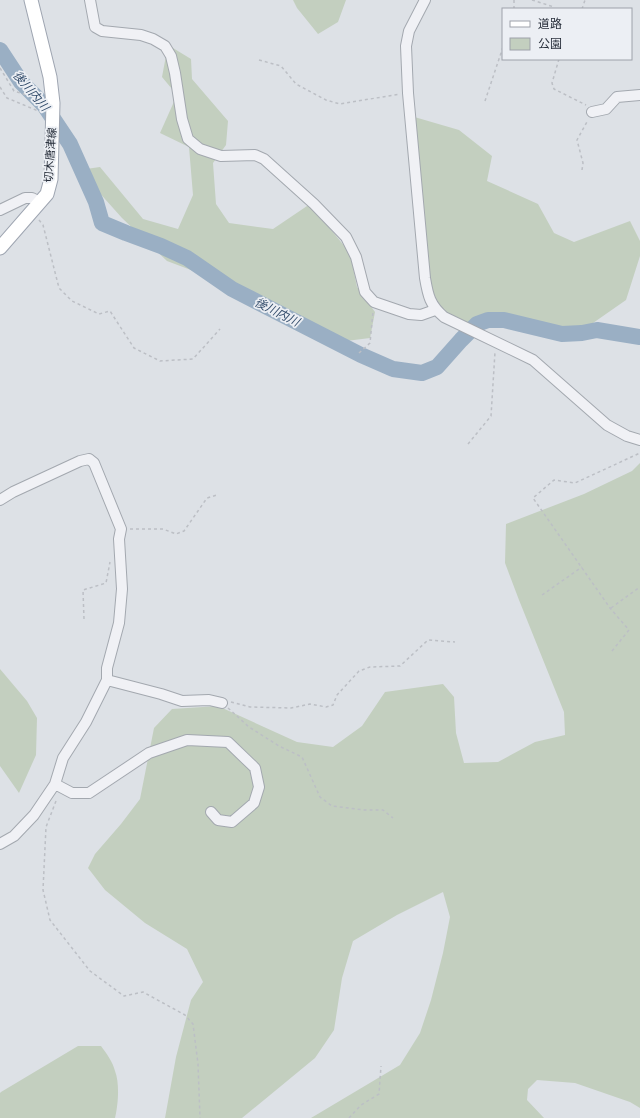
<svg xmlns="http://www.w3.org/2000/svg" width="640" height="1118" viewBox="0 0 640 1118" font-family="'Asap Condensed','Noto Sans JP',sans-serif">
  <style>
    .green { fill: #c3cfbf }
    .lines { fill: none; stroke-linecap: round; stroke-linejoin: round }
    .river { stroke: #9aafc4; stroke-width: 16 }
    .minor-casing { stroke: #a3a8af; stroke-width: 12 }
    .major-casing { stroke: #9ea5b1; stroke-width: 15 }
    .path { stroke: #bcbfc5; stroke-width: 1.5; stroke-dasharray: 3 3; stroke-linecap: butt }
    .minor { stroke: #f0f1f5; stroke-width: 10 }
    .major { stroke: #fff; stroke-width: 13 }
    .labels { text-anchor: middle; stroke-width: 3.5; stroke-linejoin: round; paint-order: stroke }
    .street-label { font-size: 11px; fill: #282f3b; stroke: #eceff4 }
    .water-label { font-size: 12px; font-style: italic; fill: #354e6c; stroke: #eceff4 }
  </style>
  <rect width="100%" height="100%" fill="#dde1e6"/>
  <path class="green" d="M293,0h53l-8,22 -20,12 -21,-26z
    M168,45l23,14 1,20 36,42 -2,24 -13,18 3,41 13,19 44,6 37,-25 40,49 7,34 18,25 -5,26 -24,3 -78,-42 -101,-38 -45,-43 -43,-48 21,-3 43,52 35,10 15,-34 -4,-48 -29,-14 17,-38 -15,-18z
    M411,116l48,14 33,26 -5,25 51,23 16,29 20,9 56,-21 10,20v15l-14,44 -43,30 -130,-4 -25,-27z
    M640,463v645l-10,-6 -55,-19 -38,-3 -9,9 -1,11 17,18h-233l89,-53 20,-32 11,-33 12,-47 7,-36 -7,-25 -46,23 -44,26 -11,37 -8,52 -19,28 -73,60h-77l11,-61 15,-57 12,-18 -16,-33 -42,-26 -40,-33 -17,-22 7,-14 26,-30 19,-25 14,-71 18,-19 46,-3 79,36 36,5 29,-21 23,-34 58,-8 11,13 2,36 8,30 34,-1 37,-20 30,-7 -1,-23 -45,-112 -14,-37 1,-39 78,-30 48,-23z
    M0,669l27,32 10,17 -1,37 -17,38 -19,-27z
    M78,1046h23c5,7 12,16 14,25 5,13 3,34 0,47h-115v-25l1,-1z"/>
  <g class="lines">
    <path class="river" d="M0,50l21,32 23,23 26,39 26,58 6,21 24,10 35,13 26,12 45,31 129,66 32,14 29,4 15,-6 24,-27 16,-16 11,-4h16l58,14 20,-1 15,-3 43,7"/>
    <defs>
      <path id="minor" d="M90,0l5,27 7,4 39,4 12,4 12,7 6,10 4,17 7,46 6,20 12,10 21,7 34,-1 9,4 50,45 32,33 10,20 9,35 9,10 35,12 12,1 14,-5
        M425,0l-16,31 -3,15 2,47 17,185c3,18 5,27 19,39l89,43 74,65 20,11 13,4
        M592,112l14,-3 11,-12 23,-2
        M0,210l25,-12h7l8,4
        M0,500l13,-8 67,-31 9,-2 5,4 27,66 -2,10 3,50 -3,34 -12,45v12l-21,42 -23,36 -8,26 -21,31 -20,21 -14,8
        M107,680l54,14 21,7 27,-1 13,3
        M55,784l17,9h17l60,-40 38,-13 41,2 27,26 4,19 -5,16 -22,19 -14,-2 -7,-8"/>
      <path id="major" d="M0,248l47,-54 4,-15 2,-76 -3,-26 -19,-77"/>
    </defs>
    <use href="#minor" class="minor-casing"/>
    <use href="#major" class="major-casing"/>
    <path class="path" d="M532,0l22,7
      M514,9v-9
      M582,9l3,-9
      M559,59l-7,24 2,6 32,16
      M259,60l22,6 15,18 30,16 14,4 60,-10
      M0,68l14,23 28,9
      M0,87l7,11 36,15
      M485,101l18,-54
      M582,170l1,-7 -6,-23 11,-20
      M39,220l4,5 16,63 13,13 27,13 11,-3 24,37 26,13 33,-2 27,-30
      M359,353l11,-10 3,-31
      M468,444l23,-28 4,-64
      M130,529h33l13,5 8,-3 23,-33 10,-3
      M542,595l40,-28
      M611,608l29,-21
      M84,619l-1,-29 23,-7 4,-21
      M612,651l17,-21 -19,-22 -77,-110 21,-18 21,3 65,-30
      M231,702l19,5 41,1 19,-4 16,3 7,-2 4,-10 22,-24 11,-4 30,-1 28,-26 27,2
      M228,708l21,19 30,19 23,11 18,40 12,9 32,4h19l10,8
      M56,801l-10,26 -3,63 7,30 40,51 34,25 19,-4 42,23 8,9 5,40 2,54
      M349,1118l12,-13 18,-11 2,-28"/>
    <use href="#minor" class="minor"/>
    <use href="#major" class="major"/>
  </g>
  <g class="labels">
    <g class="street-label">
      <text transform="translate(50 155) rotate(-86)" y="4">切木唐津線</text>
    </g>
    <g class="water-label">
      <text transform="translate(31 91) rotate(50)" y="4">後川内川</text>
      <text transform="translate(277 312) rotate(27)" y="4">後川内川</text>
    </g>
  </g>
  <rect x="502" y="8" width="130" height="52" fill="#eceff4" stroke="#9ea2aa"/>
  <rect x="510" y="21" width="20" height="6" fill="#ffffff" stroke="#9ea2aa"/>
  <text x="538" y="28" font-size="12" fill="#282f3b">道路</text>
  <rect x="510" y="38" width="20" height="12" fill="#c3cfbf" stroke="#9ea2aa"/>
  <text x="538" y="48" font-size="12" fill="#282f3b">公園</text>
</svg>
